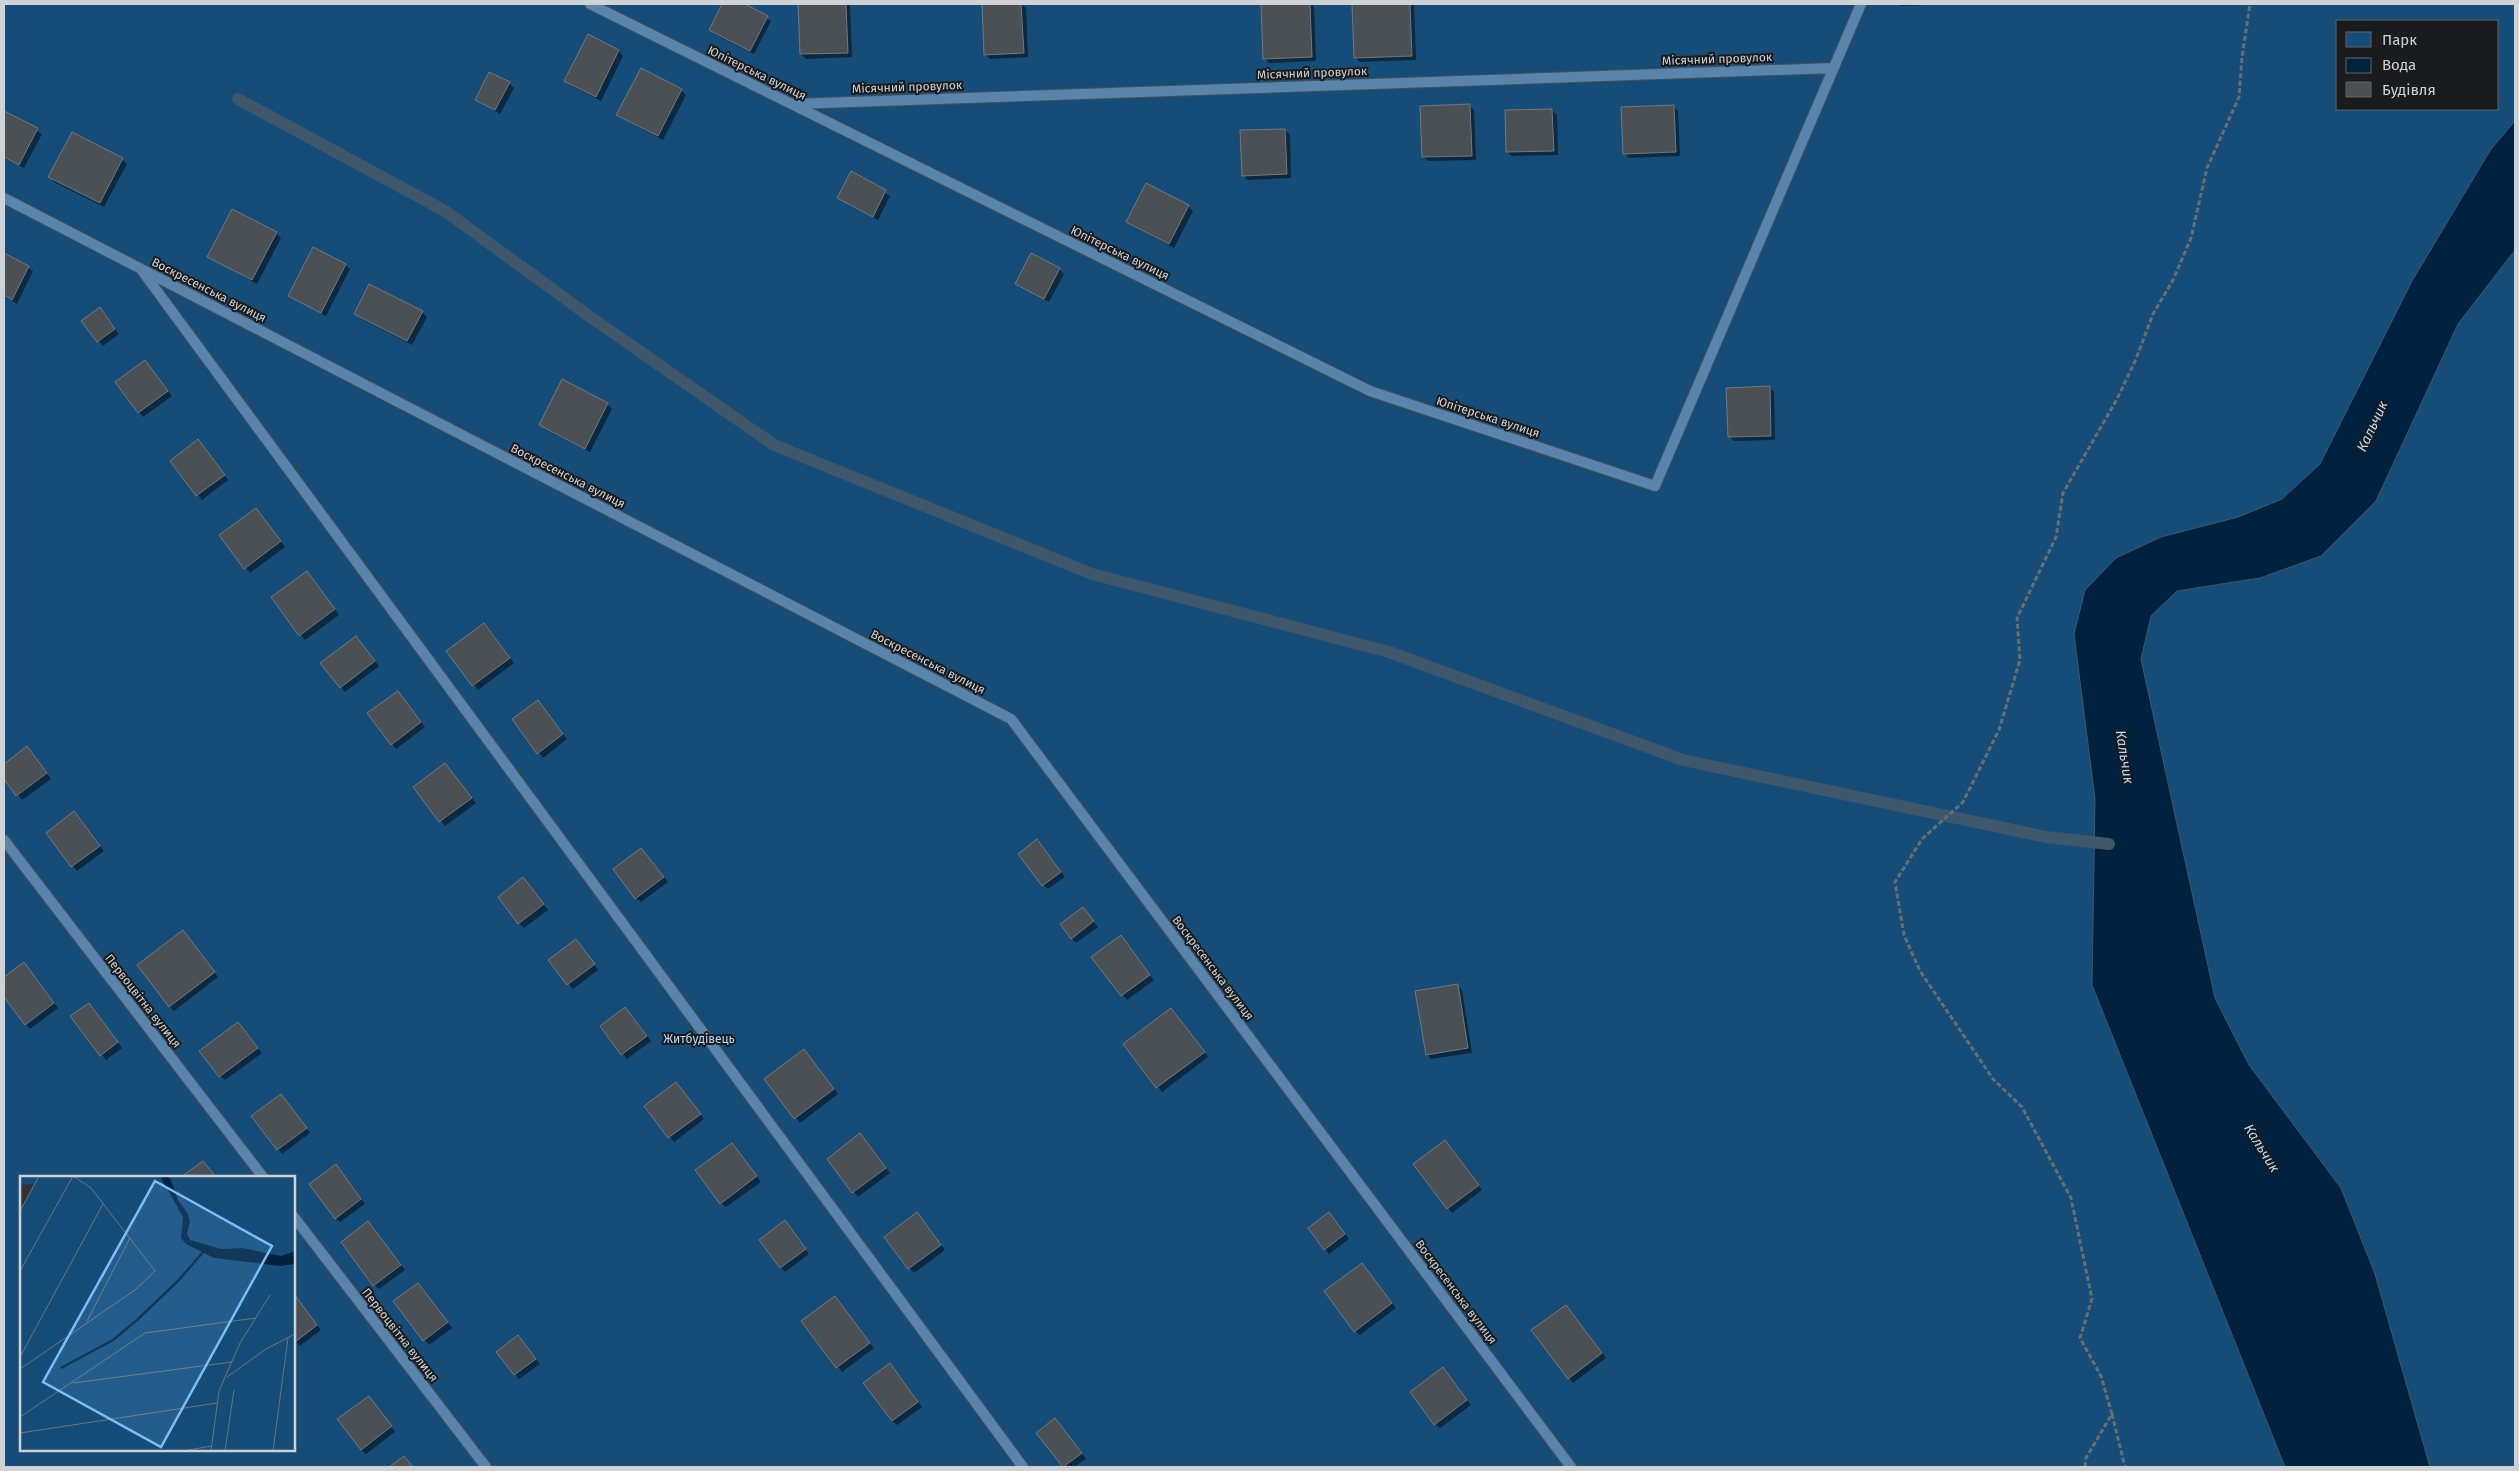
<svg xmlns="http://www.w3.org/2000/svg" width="2519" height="1471" viewBox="0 0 2519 1471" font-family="'Fira Sans',sans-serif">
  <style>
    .green { fill: #164d78; fill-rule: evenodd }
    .water { fill: #00223e; stroke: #3e576b }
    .shadow { fill: #0007 }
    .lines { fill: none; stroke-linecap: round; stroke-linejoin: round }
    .stream { stroke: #3e576b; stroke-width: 12 }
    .building { fill: #4b5054; stroke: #73787d }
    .service-casing { stroke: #4c5054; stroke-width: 12 }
    .path { stroke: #686d70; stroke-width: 3; stroke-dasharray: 5 2.5; stroke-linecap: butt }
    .service { stroke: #5985ad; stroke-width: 10 }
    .labels { text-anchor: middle; stroke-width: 4; stroke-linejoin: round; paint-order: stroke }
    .street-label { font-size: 12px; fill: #cfd2d5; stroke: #191b1d }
    .park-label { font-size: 12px; fill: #b8dafa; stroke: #191b1d }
    .water-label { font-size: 14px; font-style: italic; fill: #b7d9f9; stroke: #191b1d }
    .inset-river { fill: none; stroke: #00223e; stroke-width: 2.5 }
    .inset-road { fill: none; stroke: #6f7377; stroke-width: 1 }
    .view { fill: #7cbef9; fill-opacity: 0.15; stroke: #7cbef9; stroke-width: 2.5 }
    .inset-edge { fill: none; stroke: #cfd2d5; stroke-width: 2.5 }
  </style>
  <rect width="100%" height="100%" fill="#2f3438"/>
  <path class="green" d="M4,4h2511v1463h-2511zM2338,21h160v88h-160zM21,1177h273v273h-273z"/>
  <path class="water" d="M2515,121v129l-57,74 -82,177 -55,55 -61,22 -83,13 -26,25 -10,43 74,339 34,67 92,123 34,86 55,193h-145l-193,-482 3,-186 -21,-165 11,-44 31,-32 45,-21 77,-20 44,-18 38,-35 92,-183 79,-132z"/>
  <path class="shadow" d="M724,4h18l29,17 -17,33 -39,-20 -4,-4z
    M799,4h51l2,53 -46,2 -5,-5z
    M1021,4l5,4 2,49 -38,2 -5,-5 -2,-49z
    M1263,4h48l3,3 2,54 -47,2 -4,-5z
    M1353,4h61l2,56 -56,2 -5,-5z
    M1899,4h52l-50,2z
    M619,51l4,5 -22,45 -31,-16 -4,-4z
    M509,83l5,5 -14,26 -23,-15z
    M681,90l5,5 -23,45 -40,-21 -5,-4z
    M1469,105l5,5 2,50 -48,1 -5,-4z
    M1674,106l4,5 2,45 -51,2 -5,-5z
    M1552,110l5,5 1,40 -46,1 -5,-4z
    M4,112l38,22 -18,34 -20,-10z
    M1285,130l5,5 1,43 -43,2 -5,-5z
    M73,133l49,26 5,5 -23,43 -50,-25 -4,-5z
    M851,173l39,23 -12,24 -40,-22z
    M1188,206l5,5 -19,37 -41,-22 -5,-4z
    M276,233l5,5 -24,46 -48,-27z
    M4,254l29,17 -16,33 -13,-8z
    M345,265l5,4 -24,47 -36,-20z
    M1059,269l5,5 -15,28 -32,-19z
    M422,312l5,5 -15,28 -52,-27 -4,-4z
    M104,313l15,21 -16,12 -20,-25z
    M149,366l23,30 -29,21 -4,-5z
    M1769,387l5,5 1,48 -41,1 -5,-5z
    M607,404l5,5 -22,43 -45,-23 -4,-5z
    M203,446l25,34 -26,20 -31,-39z
    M260,514l25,33 -35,26 -29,-38z
    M307,572l32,43 -34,25 -33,-42z
    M489,629l25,34 -36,27 -30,-39z
    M360,642l19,24 -34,26 -4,-5z
    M402,697l23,30 -29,22 -27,-35z
    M538,702l29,37 -24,19 -29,-38z
    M27,748l24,31 -29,21 -18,-23v-12z
    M445,764l31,39 -31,23 -30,-39z
    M74,813l30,38 -27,20 -30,-38z
    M1042,846l23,31 -17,12 -5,-4z
    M641,849l27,33 -27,20 -5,-4z
    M528,884l20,26 -24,18 -5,-5z
    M1083,908l15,19 -22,16 -4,-5z
    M188,937l30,40 -44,34 -5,-5z
    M1125,941l29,39 -27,20 -34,-43z
    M580,945l18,25 -25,19 -24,-29z
    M24,963l34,45 -28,21 -26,-35v-15z
    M1458,986l4,4 10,63 -41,6 -4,-5z
    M93,1009l29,39 -16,12 -34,-43z
    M630,1013l21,28 -24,18 -25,-33z
    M1176,1014l32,43 -46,35 -37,-48z
    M238,1023l24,30 -37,27 -5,-4z
    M804,1050l34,44 -38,29 -34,-44z
    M681,1089l23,30 -30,23 -28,-36z
    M285,1100l25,33 -28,21 -29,-38z
    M865,1140l25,33 -32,24 -29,-38z
    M1450,1146l32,44 -30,23 -4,-5z
    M736,1149l25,33 -35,25 -5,-4z
    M340,1170l25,34 -25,18 -5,-4z
    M1329,1214l20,25 -20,15 -4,-5z
    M921,1219l24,31 -31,23 -28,-35z
    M789,1226l20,28 -24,18 -4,-5z
    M373,1228l32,42 -26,19 -5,-4z
    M1367,1270l29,38 -36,27 -5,-4z
    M418,1284l34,44 -23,17 -35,-43z
    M294,1296l27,34 -21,16 -6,-6z
    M839,1302l35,46 -32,24 -39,-51z
    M1566,1306l40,52 -33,25 -4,-5z
    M518,1337l22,27 -21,15 -21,-27z
    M894,1369l28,38 -25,18 -5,-4z
    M1447,1374l24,31 -31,23 -5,-4z
    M373,1402l22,30 -29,22 -5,-5z
    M1060,1424l26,35 -12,8h-11l-25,-34z"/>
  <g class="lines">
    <path class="stream" d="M238,99l207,112 144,105 185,129 318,129 297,78 294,108 363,77 63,7"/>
  </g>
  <path class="building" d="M722,4h23l23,12 -18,35 -41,-21z
    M798,4h48l2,49 -48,1z
    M982,4h39l3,49 -40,2z
    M1261,4h49l2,53 -49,2z
    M1352,4h58l2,52 -58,2z
    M588,34l31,16 -23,47 -32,-16z
    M641,68l41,21 -24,47 -42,-21z
    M489,72l21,10 -15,28 -20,-10z
    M1470,104l2,52 -50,1 -2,-51z
    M1674,105l2,47 -53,2 -2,-47z
    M1552,109l2,42 -48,1 -1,-42z
    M4,111l34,17 -19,37 -15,-8z
    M1285,129l2,45 -45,2 -2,-46z
    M72,132l51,26 -23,45 -52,-26z
    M851,171l35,19 -13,27 -36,-19z
    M1146,183l43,22 -20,39 -43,-22z
    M232,209l45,23 -25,48 -45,-23z
    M313,247l33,17 -25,49 -33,-17z
    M4,253l25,13 -17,34 -8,-5z
    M1031,253l29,15 -16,31 -29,-15z
    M369,284l54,27 -16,30 -53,-27z
    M100,307l15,22 -18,13 -16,-21z
    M145,360l23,31 -30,22 -23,-31z
    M562,379l46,24 -23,46 -46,-24z
    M1770,386l1,50 -43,1 -2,-49z
    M198,439l27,36 -29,21 -26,-35z
    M256,508l25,33 -37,28 -25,-34z
    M307,571l28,38 -36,27 -28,-39z
    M484,623l26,35 -38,28 -26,-35z
    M356,636l19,25 -35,27 -20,-25z
    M398,691l23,31 -30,23 -24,-32z
    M538,700l25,34 -26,20 -25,-35z
    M27,746l20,27 -31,23 -12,-17v-15z
    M445,763l27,35 -33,24 -26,-35z
    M74,811l26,35 -29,21 -25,-34z
    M1037,839l24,33 -19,14 -24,-32z
    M641,848l23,29 -29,22 -22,-30z
    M523,877l21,27 -26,20 -20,-27z
    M1083,907l11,14 -23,18 -11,-15z
    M183,930l32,42 -46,35 -32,-42z
    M1121,935l29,40 -29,21 -30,-39z
    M576,939l19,25 -28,21 -19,-25z
    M24,962l30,41 -29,22 -21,-28v-20z
    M1458,984l10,64 -42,7 -11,-64z
    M89,1003l29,39 -18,14 -30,-40z
    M625,1007l22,29 -26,19 -21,-29z
    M1171,1008l34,44 -49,36 -33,-44z
    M238,1022l20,26 -39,29 -20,-26z
    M804,1049l30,40 -40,30 -30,-40z
    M676,1082l25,32 -33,24 -24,-32z
    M281,1094l26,34 -30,22 -26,-34z
    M860,1133l26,35 -34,25 -25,-34z
    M1445,1140l34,45 -32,24 -34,-45z
    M732,1143l25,33 -37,28 -25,-34z
    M203,1161l13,16h-35z
    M336,1164l25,35 -26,20 -26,-35z
    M917,1212l24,33 -33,24 -24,-32z
    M1329,1212l16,22 -21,16 -16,-22z
    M785,1220l21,29 -26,19 -21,-28z
    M368,1221l33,44 -28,21 -32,-44z
    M1362,1263l30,40 -38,29 -30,-41z
    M418,1283l30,39 -25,19 -30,-40z
    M294,1294l23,31 -23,18z
    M835,1296l35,47 -34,25 -35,-47z
    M1566,1305l36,48 -34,26 -37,-49z
    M518,1335l18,24 -22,16 -18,-23z
    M890,1363l28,39 -26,19 -29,-38z
    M1443,1367l24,33 -33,25 -24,-33z
    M369,1396l23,30 -31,24 -24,-31z
    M1055,1418l27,35 -19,14 -27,-34z
    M404,1456l9,11h-24z"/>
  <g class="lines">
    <defs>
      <path id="service" d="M590,4l780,387 285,95 206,-482
        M793,104l1041,-36
        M4,198l1007,521 560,748
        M143,272l880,1195
        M4,840l259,337
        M294,1217l192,250"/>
    </defs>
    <use href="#service" class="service-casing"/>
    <path class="path" d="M2112,1414l13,53
      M2085,1467l1,-9 26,-44 -11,-38 -21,-38 12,-39 -21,-101 -49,-91 -29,-28 -73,-108 -16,-36 -9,-53 27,-43 41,-37 36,-72 21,-70 -3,-42 39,-81 7,-44 54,-94 19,-40 17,-45 20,-34 18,-42 16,-70 32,-71 3,-40 8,-53"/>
    <use href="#service" class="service"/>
  </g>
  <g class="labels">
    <g class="street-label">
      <text transform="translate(1717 59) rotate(-2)" y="4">Місячний провулок</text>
      <text transform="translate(757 73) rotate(26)" y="4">Юпітерська вулиця</text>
      <text transform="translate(1312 73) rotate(-2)" y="4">Місячний провулок</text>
      <text transform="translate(907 87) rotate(-2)" y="4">Місячний провулок</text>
      <text transform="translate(1120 253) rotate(26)" y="4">Юпітерська вулиця</text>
      <text transform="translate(209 290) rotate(27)" y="4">Воскресенська вулиця</text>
      <text transform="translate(1488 417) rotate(18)" y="4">Юпітерська вулиця</text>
      <text transform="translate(568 476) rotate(27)" y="4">Воскресенська вулиця</text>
      <text transform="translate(928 662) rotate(27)" y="4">Воскресенська вулиця</text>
      <text transform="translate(1213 968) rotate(53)" y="4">Воскресенська вулиця</text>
      <text transform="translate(143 1001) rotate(52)" y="4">Первоцвітна вулиця</text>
      <text transform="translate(1456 1292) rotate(53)" y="4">Воскресенська вулиця</text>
      <text transform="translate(400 1335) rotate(52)" y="4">Первоцвітна вулиця</text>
    </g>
    <g class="park-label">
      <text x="699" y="1043">Житбудівець</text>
    </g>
    <g class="water-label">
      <text transform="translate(2372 426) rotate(-65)" y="5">Кальчик</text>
      <text transform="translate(2125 757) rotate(81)" y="5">Кальчик</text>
      <text transform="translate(2262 1148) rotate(58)" y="5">Кальчик</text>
    </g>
  </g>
  <g transform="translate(20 1176)">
    <rect width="275" height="275" fill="#2f3438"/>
    <path d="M0,0h275v275h-275v-240l14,-27 -14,1z" fill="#164d78"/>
    <path d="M140,0h9l9,24 10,14 2,7 -3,13 3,6 31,9 21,-1 39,8 14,-5v13l-14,2 -67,-8 -28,-14 -5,-6 2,-21z" fill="#00223e"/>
    <path class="inset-river" d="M41,192l52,-28 24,-20 41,-39 26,-30"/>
    <path class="inset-road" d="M0,35l19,-35M0,95l53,-95M67,145l43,-83M0,181l83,-153M0,193l115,-79 20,-19 -64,-83 -18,-12M207,201l39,-28 29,-15M53,207l159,-21M0,241l125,-84 111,-15M0,257l197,-30M162,275l30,-5M191,275l8,-60 21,-48 30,-48M205,275l9,-61M253,275l15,-113"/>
    <path class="view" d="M135,5l117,65 -111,201 -118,-65z"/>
    <rect width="275" height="275" class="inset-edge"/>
  </g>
  <rect width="2519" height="1471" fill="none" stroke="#cfd2d5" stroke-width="10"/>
  <rect x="2336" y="20" width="162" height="90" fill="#191b1d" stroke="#626467"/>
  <rect x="2346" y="32" width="25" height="15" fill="#164d78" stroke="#626467"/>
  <text x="2382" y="45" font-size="15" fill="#cfd2d5">Парк</text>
  <rect x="2346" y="58" width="25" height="15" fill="#00223e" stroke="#626467"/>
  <text x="2382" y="70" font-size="15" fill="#cfd2d5">Вода</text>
  <rect x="2346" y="82" width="25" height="15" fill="#4b5054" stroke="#626467"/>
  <text x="2382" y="95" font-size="15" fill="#cfd2d5">Будівля</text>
</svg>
